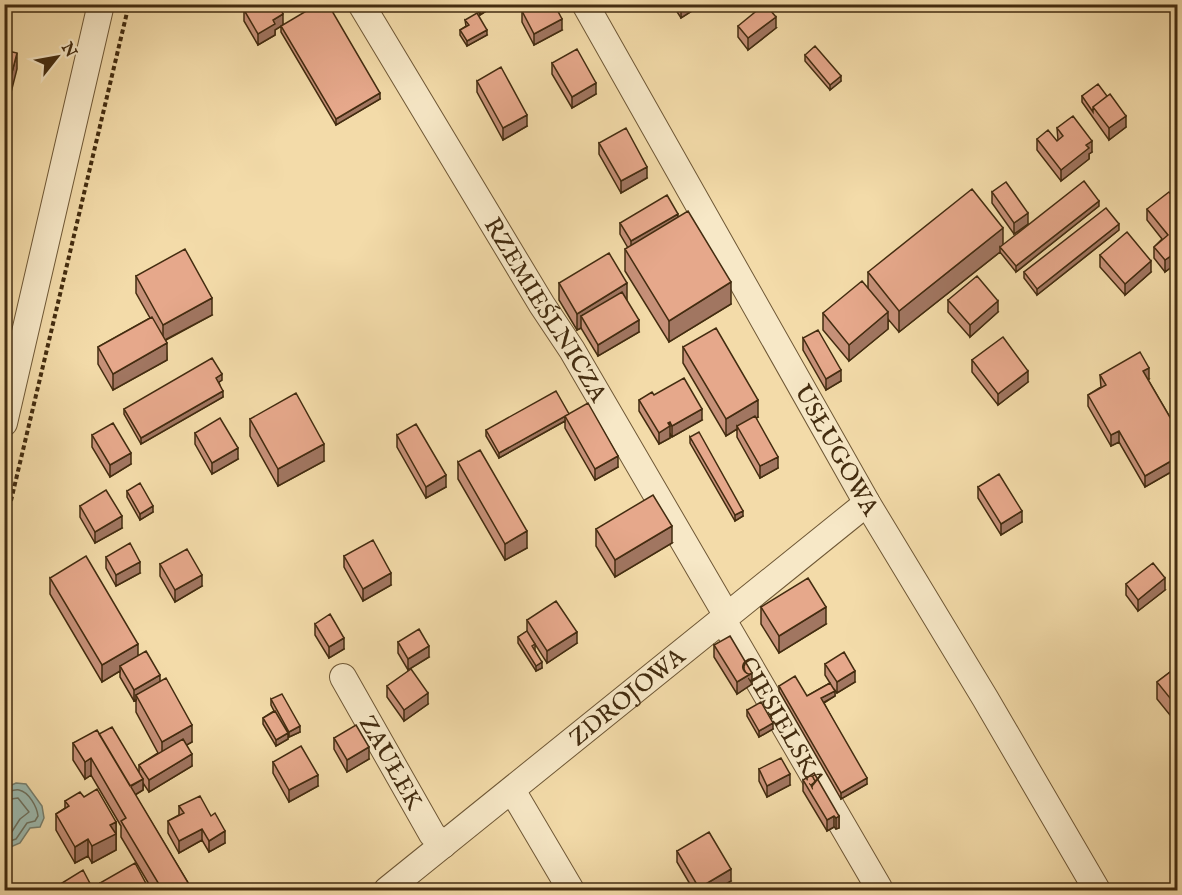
<svg xmlns="http://www.w3.org/2000/svg" width="1182" height="895" viewBox="0 0 1182 895" font-family="'IM FELL English',serif">
  <style>
    .water { fill: #9dbaaf; stroke: #79816f; stroke-width: 1.5 }
    .lines { fill: none; stroke-linecap: round; stroke-linejoin: round }
    .shore { stroke: #707360; stroke-width: 1.5 }
    .minor-casing { stroke: #6f5836; stroke-width: 28 }
    .path { stroke: #432c10; stroke-width: 4; stroke-dasharray: 4.5 3; stroke-linecap: butt }
    .minor { stroke: #f7e8c7; stroke-width: 26 }
    .wall { fill: #c69078; stroke: #432c10; stroke-width: 1.5 }
    .shaded-wall { fill: #a17661; stroke: #432c10; stroke-width: 1.5 }
    .building { fill: #e6a88b; stroke: #432c10; stroke-width: 1.5 }
    .labels { text-anchor: middle; stroke-width: 4.5; stroke-linejoin: round; paint-order: stroke }
    .street-label { font-size: 24px; fill: #432c10; stroke: #f7e8c7 }
  </style>
  <rect width="100%" height="100%" fill="#f3dba9"/>
  <filter id="stains"><feTurbulence type="fractalNoise" baseFrequency=".00333" numOctaves="4"/><feColorMatrix values="0 0 0 0 .2 0 0 0 0 .09 0 0 0 0 .02 0 0 0 .5 -.17"/></filter>
  <radialGradient id="worn" r=".72"><stop offset=".6" stop-color="#630" stop-opacity="0"/><stop offset="1" stop-color="#630" stop-opacity=".3"/></radialGradient>
  <path class="water" d="M16,783l10,1 16,22 2,12 -4,9 -10,1 -10,15 -14,6h-2l1,-61z"/>
  <g class="lines">
    <path class="shore" d="M4,793c5,-1 10,-4 15,-3 10,2 18,17 19,26l-3,5 -8,2 -11,16 -12,4
      M4,800l14,-2 11,14 -9,7 -9,14 -7,2"/>
    <defs>
      <g id="minor">
        <path id="s1" d="M361,4l181,301 30,45 155,266"/>
        <path id="s2" d="M585,4l282,499 118,195 112,192"/>
        <path d="M4,423l97,-419"/>
        <path id="s3" d="M723,620l156,268"/>
        <path id="s4" d="M343,677l89,157 11,11"/>
        <path d="M512,790l59,100"/>
        <path id="s5" d="M387,890l480,-387"/>
      </g>
    </defs>
    <use href="#minor" class="minor-casing"/>
    <path class="path" d="M4,530l125,-526"/>
    <use href="#minor" class="minor"/>
  </g>
  <path class="wall" d="M241,4h37l5,21 97,74 -44,26 -55,-93v-6l-6,4v5l-17,10 -14,-24v-11z
    M474,4h23l-17,11z
    M672,4h31l-22,14z
    M522,11l40,19 -28,15 -12,-23z
    M465,20l22,15 -20,11 -7,-11v-5l6,-4z
    M738,26l38,2 -28,22 -10,-13z
    M805,55l36,26 -11,9 -25,-29z
    M552,63l44,31 -24,14 -20,-34z
    M477,81l50,45 -24,14 -26,-48z
    M1082,96h25l19,31 -17,13 -27,-38z
    M1057,128l35,24 -3,2v5l-28,22 -24,-31v-11l20,2 1,-1z
    M599,143l48,35 -26,15 -22,-39z
    M992,192l36,32 -14,10 -22,-31z
    M1178,203v59l-13,10 -11,-14v-11l8,-8 -15,-19v-11z
    M1099,206l-83,66 -16,-20 -101,80 -11,-13v10l-39,32 -26,-31v-17l45,-25v-16l135,-27z
    M678,217l53,87 -62,38 -44,-71v-22l3,-1 -8,-14v-11z
    M1119,230l-82,65 -13,-17v-6z
    M1100,255l51,17 -26,23 -25,-28z
    M136,276l76,39 -46,25 1,20 -54,30 -15,-26v-17l52,-29 -14,-25z
    M559,283l80,49 -41,24 -17,-28 -4,2 -18,-30z
    M948,300l50,12 -28,25 -22,-25z
    M803,338l38,43 -15,9 -23,-40z
    M683,347l75,70 -2,1 22,50 -18,10 -23,-41v-8l-11,7 -43,-73z
    M972,360l56,22 -30,23 -26,-33z
    M1100,375l49,4 -1,1 30,51v37l-33,19 -26,-45 -8,4 -23,-40v-11l13,-8z
    M222,380l-3,2 4,15 -82,47 -17,-30v-5z
    M654,395l48,25 -30,17 -2,-4v5l-11,6 -20,-33v-11z
    M569,414l49,53 -23,13 -30,-52v-7l-66,37 -13,-22v-6z
    M250,419l74,42 -46,25 -28,-50z
    M195,433l43,26 -26,15 -17,-30z
    M92,435l39,29 -21,13 -18,-30z
    M397,435l49,52 -20,11 -29,-51z
    M690,437l53,79 -8,5 -45,-78z
    M458,462l69,86 -22,12 -47,-81z
    M978,487l44,35 -21,13 -23,-37z
    M127,491l26,21 -13,8 -13,-23z
    M80,506l42,22 -27,15 -15,-26z
    M596,529l76,14 -57,34 -19,-31z
    M344,556l47,29 -28,16 -19,-34z
    M106,557l34,16 -24,13 -10,-18z
    M160,564l42,22 -27,16 -15,-26z
    M50,578l88,77 22,27 32,60 -6,3 6,21 -43,26 -6,-9v7l-8,5 58,96h-40l-32,-54v-11l-30,-51 -6,4 -12,-19v-17l26,-9 40,38v-7l19,-12 -22,-41v-12l-2,1 -14,-24v-6l-18,11 -52,-88z
    M1126,584l39,6 -27,21 -12,-16z
    M761,607l65,17 -47,29 -18,-29z
    M527,620l50,23 -30,20 -12,-19v6l7,18 -6,3 -18,-28v-6l9,-6z
    M315,624l29,25 -15,9 -14,-23z
    M398,642l31,15 -21,13 -10,-17z
    M714,645l38,39 -15,10 -23,-37z
    M825,664l30,18 -18,11 -3,-4 1,7 -11,7 43,81 -26,15 -62,-108v-5l28,10 23,-13 -5,-8z
    M1178,666v59l-21,-26v-17z
    M387,686l41,18 -24,17 -17,-24z
    M271,699l29,33 -11,5 -1,-1v3l-12,7 -13,-22v-6l11,-7 -3,-6z
    M747,710l26,19 -14,8 -12,-21z
    M334,738l35,21 -22,13 -13,-23z
    M273,762l45,24 -29,16 -16,-29z
    M759,769l31,16 -23,12 -8,-16z
    M803,780l36,36v12l-3,1 -2,-2 -7,4 -24,-40z
    M84,797l32,25v28l-24,13 -4,-7 -13,7 -19,-33v-16l9,-6v-7z
    M179,806l32,10 14,27 -16,9 -7,-12 -23,13 -11,-20v-12l11,-6z
    M677,851l54,30 -17,10h-20l-17,-29z
    M100,883l50,8h-50z"/>
  <path class="shaded-wall" d="M480,4h17l-17,11z
    M684,4h19l-22,14v-11z
    M283,14v11l-8,5v5l-17,10v-11l15,-14z
    M776,17v11l-28,22v-12z
    M562,19v11l-28,15v-11z
    M487,30v5l-20,11v-5z
    M17,53v16l-13,51v-17z
    M841,76v5l-11,9v-5z
    M596,83v11l-24,14v-11z
    M380,93v6l-44,26v-6z
    M527,115v11l-24,14v-12z
    M1126,116v11l-17,13v-12z
    M1092,141v11l-3,2v5l-28,22v-11l25,-25z
    M647,167v11l-26,15v-12z
    M1099,201v5l-83,66v-6z
    M1028,213v11l-14,10v-11z
    M678,214v11l-47,28v-12z
    M1119,224v6l-82,65v-6z
    M1003,228v22l-3,-3v5l-101,80v-21z
    M1178,251v11l-13,10v-12z
    M1151,261v11l-26,23v-11z
    M731,282v22l-62,38v-21z
    M627,283v17l-46,16v12l-4,2v-16z
    M212,298v17l-49,26v-16z
    M998,301v11l-28,25v-12z
    M888,312v17l-39,32v-16z
    M639,320v12l-41,24v-11z
    M167,343v17l-54,30v-16z
    M1149,368v11l-6,3v-11z
    M841,370v11l-15,9v-11z
    M1028,371v11l-30,23v-11z
    M222,374v6l-6,4v-6z
    M223,391v6l-82,47v-6z
    M758,400v17l-19,11 -2,-2v3l-11,7v-17z
    M702,409v11l-30,17v-11z
    M569,414l-4,2v5l-66,37v-5z
    M670,422v16l-11,6v-11z
    M1119,431v11l-8,4v-11z
    M324,444v17l-46,25v-17z
    M238,448v11l-26,15v-11z
    M131,453v11l-21,13v-12z
    M618,456v11l-23,13v-11z
    M778,457v11l-18,10v-12z
    M1178,457v11l-33,19v-11z
    M446,475v12l-20,11v-11z
    M153,506v6l-13,8v-6z
    M743,511v5l-8,5v-6z
    M1022,511v11l-21,13v-11z
    M122,516v12l-27,15v-11z
    M672,526v17l-57,34v-17z
    M527,531v17l-22,12v-16z
    M140,562v11l-24,13v-11z
    M391,573v12l-28,16v-12z
    M202,575v11l-27,16v-12z
    M1165,578v12l-27,21v-11z
    M826,607v17l-47,29v-17z
    M577,632v11l-30,20v-12z
    M344,638v11l-15,9v-11z
    M138,644v17l-18,5v5l-18,11v-17z
    M429,646v11l-21,13v-11z
    M542,662v6l-6,3v-5z
    M855,671v11l-18,11v-11z
    M752,673v11l-15,10v-12z
    M160,675v11l-24,9v5l-2,1v-11z
    M835,691v5l-14,8v-6z
    M428,693v11l-24,17v-11z
    M773,723v6l-14,8v-6z
    M192,725v17l-30,17v-17z
    M300,726v6l-11,5v-5z
    M288,733v6l-12,7v-6z
    M369,747v12l-22,13v-12z
    M192,754v12l-43,26v-12z
    M91,758v17l-6,4v-17z
    M790,774v11l-23,12v-11z
    M318,775v11l-29,16v-12z
    M867,778v6l-26,15v-6z
    M143,779v11l-15,9v-11z
    M834,816v11l-7,4v-11z
    M839,816v12l-3,1v-11z
    M116,822v28l-24,13v-17l18,-21z
    M202,829v11l-23,13v-12z
    M225,831v12l-16,9v-11z
    M88,839v17l-13,7v-16z
    M731,869v12l-17,10h-15v-3z"/>
  <path class="building" d="M247,4h31l5,10 -10,6 2,4 -17,10 -14,-24 5,-3z
    M318,4h10l52,89 -44,26 -55,-93z
    M534,4h20l8,15 -28,15 -12,-23z
    M765,4l11,13 -28,21 -10,-12z
    M477,13l10,17 -20,11 -7,-11 9,-5 -4,-5z
    M815,46l26,30 -11,9 -25,-30z
    M577,49l19,34 -24,14 -20,-34z
    M4,50l13,3 -13,50z
    M501,67l26,48 -24,13 -26,-47z
    M1098,84l9,12 -14,11v5l-11,-16z
    M1110,94l16,22 -17,12 -16,-21z
    M1073,116l19,25 -6,4 3,3 -28,22 -24,-31 11,-9 9,11 6,-5 -6,-8z
    M626,128l21,39 -26,14 -22,-38z
    M1084,181l15,20 -83,65 -16,-19z
    M1006,182l22,31 -14,10 -22,-31z
    M972,189l31,39 -104,83 -31,-39z
    M1169,192l9,11v48l-13,9 -11,-13 14,-12 -21,-26z
    M667,195l11,19 -47,27 -11,-18z
    M1106,208l13,16 -82,65 -13,-17z
    M688,211l43,71 -62,39 -44,-72z
    M1127,232l24,29 -26,23 -25,-29z
    M185,249l27,49 -49,27 -27,-49z
    M609,253l18,30 -50,31 -18,-31z
    M977,276l21,25 -28,24 -22,-25z
    M862,281l26,31 -39,33 -26,-32z
    M622,292l17,28 -41,25 -17,-29z
    M152,317l15,26 -54,31 -15,-27z
    M716,328l42,72 -32,19 -43,-72z
    M818,330l23,40 -15,9 -23,-41z
    M1003,337l25,34 -30,23 -26,-34z
    M1140,352l9,16 -6,3 35,60v26l-33,19 -26,-45 -8,4 -23,-40 18,-10 -6,-10z
    M212,358l10,16 -6,4 7,13 -82,47 -17,-29z
    M684,378l18,31 -30,17 -2,-4 -2,1 2,3 -11,7 -20,-33 13,-8 2,3z
    M556,391l13,23 -70,39 -13,-23z
    M296,393l28,51 -46,25 -28,-50z
    M588,403l30,53 -23,13 -30,-53z
    M755,416l23,41 -18,9 -23,-40z
    M220,418l18,30 -26,15 -17,-30z
    M113,423l18,30 -21,12 -18,-30z
    M416,424l30,51 -20,12 -29,-52z
    M699,432l44,79 -8,4 -45,-78z
    M480,450l47,81 -22,13 -47,-82z
    M999,474l23,37 -21,13 -23,-37z
    M140,483l13,23 -13,8 -13,-23z
    M106,490l16,26 -27,16 -15,-26z
    M653,495l19,31 -57,34 -19,-31z
    M373,540l18,33 -28,16 -19,-33z
    M130,543l10,19 -24,13 -10,-18z
    M187,549l15,26 -27,15 -15,-26z
    M86,556l52,88 -36,21 -52,-87z
    M1153,563l12,15 -27,22 -12,-16z
    M808,578l18,29 -47,29 -18,-29z
    M556,601l21,31 -30,19 -20,-31z
    M330,614l14,24 -15,9 -14,-23z
    M419,629l10,17 -21,13 -10,-17z
    M527,631l8,13 -3,2 10,16 -6,4 -18,-29z
    M730,636l22,37 -15,9 -23,-37z
    M146,651l14,24 -26,15 -14,-24z
    M844,652l11,19 -18,11 -12,-18z
    M1178,666v42l-21,-26z
    M411,669l17,24 -24,17 -17,-24z
    M795,676l12,20 23,-13 5,8 -14,7 46,80 -26,15 -62,-107z
    M166,678l26,47 -30,17 -26,-47z
    M282,694l18,32 -11,6 -18,-33z
    M761,702l12,21 -14,8 -12,-21z
    M275,711l13,22 -12,7 -13,-22z
    M356,725l13,22 -22,13 -13,-22z
    M112,727l31,52 -13,7 -31,-52z
    M97,730l96,161h-30l-42,-70 5,-3 -35,-60 -6,4 -12,-19z
    M183,739l9,15 -43,26 -10,-15z
    M301,746l17,29 -29,15 -16,-28z
    M781,758l9,16 -23,12 -8,-17z
    M814,773l25,43 -3,2 -2,-2 -7,4 -24,-40z
    M97,789l19,33 -6,3 6,9 -24,12 -4,-7 -13,8 -19,-33 13,-8 -4,-5 15,-9 4,5z
    M200,796l11,20 4,-3 10,18 -16,10 -7,-12 -23,12 -11,-20 16,-8 -5,-7z
    M709,832l22,37 -32,19 -22,-37z
    M135,863l15,28h-45l-5,-8z
    M83,870l11,21h-45z"/>
  <g class="labels">
    <g class="street-label">
      <text dy="8" stroke="none"><textPath href="#s1" startOffset="357">RZEMIEŚLNICZA</textPath></text>
      <text dy="8" stroke="none"><textPath href="#s2" startOffset="512">USŁUGOWA</textPath></text>
      <text dy="8" stroke="none"><textPath href="#s5" startOffset="308">ZDROJOWA</textPath></text>
      <text dy="8" stroke="none"><textPath href="#s3" startOffset="118">CIESIELSKA</textPath></text>
      <text dy="8" stroke="none"><textPath href="#s4" startOffset="98">ZAUŁEK</textPath></text>
    </g>
  </g>
  <rect width="1182" height="895" fill="none" stroke="#f3dba9" stroke-width="24"/>
  <rect x="6" y="6" width="1170" height="883" fill="none" stroke="#432c10" stroke-width="3"/>
  <rect x="12" y="12" width="1158" height="871" fill="none" stroke="#432c10" stroke-width="1.5"/>
  <g transform="translate(57 57) rotate(59)" stroke="#f7e8c7" stroke-width="4.5" paint-order="stroke">
  <path d="M0-4.5L10 22L0 15L-10 22Z" fill="#432c10"/>
  <text y="-9" font-size="16" font-weight="bold" text-anchor="middle" fill="#432c10">N</text>
  </g>
  <rect width="100%" height="100%" filter="url(#stains)"/>
  <rect width="100%" height="100%" fill="url(#worn)"/>
</svg>
